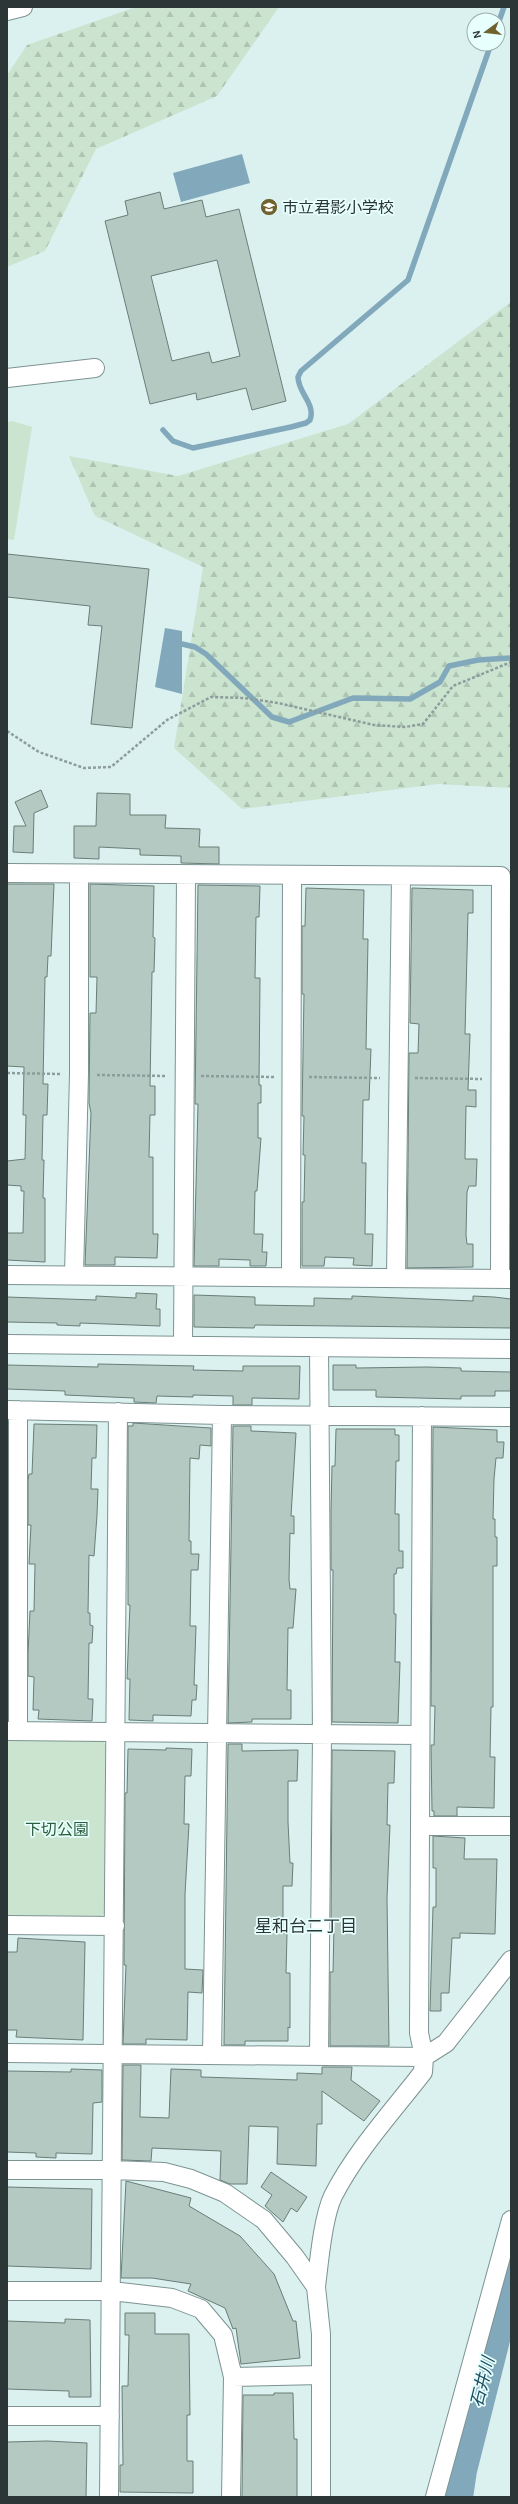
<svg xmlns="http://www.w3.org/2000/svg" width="518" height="2504" viewBox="0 0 518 2504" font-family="'Alegreya Sans','Noto Sans JP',sans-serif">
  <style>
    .forest { fill: url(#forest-firs) }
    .park { fill: #cae4d0 }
    .water { fill: #82a8bb }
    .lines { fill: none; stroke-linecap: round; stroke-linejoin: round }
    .stream { stroke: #82a8bb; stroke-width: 5.5 }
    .river { stroke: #82a8bb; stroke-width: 34 }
    .building { fill: #b4c9c1; stroke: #6a7e77; fill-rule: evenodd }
    .minor-casing { stroke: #7d9392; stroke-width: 20 }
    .path { stroke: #8c9d9c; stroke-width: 2.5; stroke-dasharray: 3 2; stroke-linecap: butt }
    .minor { stroke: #fff; stroke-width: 18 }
    .labels { text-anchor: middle; stroke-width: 3.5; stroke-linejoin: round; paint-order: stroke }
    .poi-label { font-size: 16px; fill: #2d3636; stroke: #e7fffd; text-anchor: start }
    .park-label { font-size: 16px; fill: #2b5f3c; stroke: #e7fffd }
    .neighbourhood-label { font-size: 17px; fill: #2d3636; stroke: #e7fffd }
    .water-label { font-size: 17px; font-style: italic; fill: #1a4c62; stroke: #e7fffd }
  </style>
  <defs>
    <pattern id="forest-firs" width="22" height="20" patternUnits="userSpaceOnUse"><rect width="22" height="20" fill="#cae4d0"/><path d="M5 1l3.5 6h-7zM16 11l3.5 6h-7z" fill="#aec4b3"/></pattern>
  </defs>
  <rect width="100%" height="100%" fill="#daf1f0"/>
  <path class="forest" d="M136,7h143l-62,89 -121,53 -51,102 -38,16v-192l20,-30z
    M511,302v486l-73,-4 -196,25 -68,-61 29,-181 -108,-51 -26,-60 109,20 170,-52z"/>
  <path class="park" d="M12,421l20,6 -18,113 -7,-1v-117z
    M7,1738l94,1 7,9 -1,162 -9,10 -91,-2z"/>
  <path class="water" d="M242,154l8,29 -69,19 -8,-29z
    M165,628l17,3v63l-27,-7z"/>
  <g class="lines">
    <path class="stream" d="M498,24l6,-17
      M163,430l10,11 20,7 98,-21 15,-4 4,-3c6,-16 -12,-27 -12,-43l3,-6 107,-91 83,-236
      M182,644l13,3 11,7 66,63 17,5 64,-24 57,1 30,-17 9,-16 29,-6 33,-2"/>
    <path class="river" d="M456,2497l4,-27 51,-202"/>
  </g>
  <path class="building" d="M160,192l4,17 38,-9 4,17 33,-8 47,192 -34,9 -6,-22 -49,12 -1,-7 -46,11 -45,-183 23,-6 -3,-14zM217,260l23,96 -28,7 -3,-11 -37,9 -21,-85z
    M7,554l142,15 -17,159 -41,-4 11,-98 -14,-1 2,-19 -83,-9z
    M41,790l7,17 -14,6 -1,40 -20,-1 1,-26h12l-11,-24z
    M97,793l33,1v21h36l-1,13 35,1 -1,18h20v17l-38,-1v-7l-41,-1v-6l-41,-2v12l-25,-1v-32h22z
    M7,884h47l-3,72h-3l-1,21h-2l-2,107h5l-1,31h-4l-1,45h2l-1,38h2v64l-38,-2v-27h16l1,-42h-3v-5l-14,-1v-24l18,-2 1,-44h-3l1,-48 -17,-1z
    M90,884l64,2 -1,51 2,1 -1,34h-2l-2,114h5v29h-5l-1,42h4v77h5l-1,24 -42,-1v8h-30l6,-152 -2,-10 1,-90h6l1,-36h-7z
    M198,885l62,1 -1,31h-3l-1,61h5l-1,107h2v18h-3v35h3l-4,53h-2l-1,43h9l-1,18h5l-1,14h-16v-6l-31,-1v7h-25l4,-162h-3z
    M306,888l58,2 -1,49h5l-2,110h5l-2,51h-6l-1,63h4l-1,71h8l-1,32 -19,-1 1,-7 -29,-1 -1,9h-22v-64h2l1,-47h-2l1,-39h-2l2,-122h-2v-68h3z
    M412,888l61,2v23h-5l-3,121h5l-2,56h8v17l-10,-1 -1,53h12l-1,27h-7l-2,6 -1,43 1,9h6v23l-66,1 2,-215h9l1,-29 -9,-1z
    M136,1293l21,1 -1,15h4v17l-80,-3v3l-23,-1v-2l-50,-1v-25l89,3v-4l40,2z
    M194,1295l61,2v8l59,1v-8l38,1v-3l121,5v-5l21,1 17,2v29l-256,-3 -1,3 -60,-1z
    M98,1364l96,2 -1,4 50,1v-5h57l-1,33 -47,-1v7h-19v-9l-40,-1v2l-36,-1 -1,7 -22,-1v-4l-69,-3v-4l-58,-2v-24l91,2z
    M333,1365h23v3l71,-1 34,1v3l50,1v19h-16v5h-34v3l-85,-2v-7h-43z
    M133,1423l78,5v18l-11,-1 -1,14 -9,-1 -1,83h2v13h8l-1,16h-7l-1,56h6l-2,59h3l-1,15h-4l-1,16 -38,-1v6l-24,-1 1,-41h-3l3,-74h-2v-179h5z
    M34,1424l63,1 -1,33h-4l-1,31h7l-1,26 -3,41 -5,-1 -1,58h2v12l3,1 -1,17h-3l-1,56h5l-1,22 -54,-2 1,-9h-6l1,-33 -6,-1v-22l2,-43h4l1,-47h-6l2,-39h-3v-45l1,-6h3z
    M233,1426h18v5l45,2 -5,83h3v18l-4,-1 -1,46 1,10h6l-3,39h-5l-1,62h4v29h-39v3l-24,1z
    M433,1427l64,3v12h7l-1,16h-7l-2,21 -1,40h2v18h2v29h-4v141h-2l-1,50h5l-1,51 -37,-1v9h-23v-5h-2l-1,-66h3l1,-39h-4z
    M336,1429h59v6h4v26h-3l-1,53h4v37h4v17h-6l-1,6h-2v40h2l-1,48h5l-2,61 -66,-1 1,-152h-2v-59l1,-45h3z
    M228,1744h14v7l56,-1 -1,31h-9v41l2,41h3l-1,23h-9v47l4,1 -1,39h4v55l-2,-1v14h-43v4h-21z
    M166,1748l26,1 -1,27h-6l-1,48h5l-4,70v75l18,1 -1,23 -14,-1 -1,48 -41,-1v5h-23l3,-79h-2l1,-172h2l1,-44 38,1z
    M332,1750l63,1 -1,32h-6l-1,42h3l-3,73 2,148h-59v-74h3l1,-46h-3z
    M433,1836l32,2 -1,21h33l-2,75 -35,-1v5h-8l-3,55h-8v18h-11l3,-104h3v-39h-3z
    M18,1938l67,4 -2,98 -67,-3 1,-7h-10v-78h10z
    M123,2065h18l-1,52 29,1 2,-49 30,1v7l96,3v-7l25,1v-7h30l-1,13 29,21 -16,20 -42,-30v33h-5l-1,42 -39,-2 1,-37 -29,-1 -2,58h-17l-10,-4 1,-29 -69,-3 -1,13 -29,-1z
    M71,2069l31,1v32l-9,1 -1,51 -36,-1v5l-20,-1v-4l-29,-1v-81l64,1z
    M271,2172l36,25 -10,15 -6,-4 -8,14 -18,-16 7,-11 -11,-8z
    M126,2181l65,17 -2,8 51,30 34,38 19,47h3l4,37 -59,6 -5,-36 -3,1 -8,-21 -37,-17 3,-7 -39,-6h-31z
    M7,2187l85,2 -1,80 -84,-3z
    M125,2313h30v21h34l1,81h-3v46h6v32l-73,-1v-27h3l-1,-79h6l1,-51h-4z
    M65,2319l25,1 1,77h-22v-6l-62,-2v-68l58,2z
    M274,2393h19l1,46h3v58h-55l1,-102h31z
    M47,2441l40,2 -1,54h-79v-55z"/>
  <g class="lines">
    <defs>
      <path id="minor" d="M7,11l16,-4
        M7,378l88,-10
        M7,873l494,3 -1,403
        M7,1275l504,4
        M74,1275l5,-201v-200
        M291,1277l1,-402
        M396,1278l5,-402
        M7,1344l504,5
        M183,1345l3,-470
        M7,1410l215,5 289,2
        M7,1731l413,4
        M18,1731v-321
        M421,1826h90
        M7,1925l108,1
        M7,2053l417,4 22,-14 65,-83
        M212,2055l10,-640
        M319,2056l3,-321 -3,-388
        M7,2170h107l50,2 27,7 34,14 39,27 31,37 21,30 5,47v163
        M316,2287c3,-25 7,-70 17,-91 23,-45 59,-84 90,-124l1,-15 -5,-24 3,-617
        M7,2291h105l60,7 29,11 22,26 10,42 -2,120
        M233,2377l88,-2
        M7,2416h103
        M109,2497l9,-1085
        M435,2497l76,-277"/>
    </defs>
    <use href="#minor" class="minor-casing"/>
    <path class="path" d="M7,731l32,21 45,16 27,-1 56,-47 44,-23 33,1 34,5 96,22 31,2 18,-3 30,-38 58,-24
      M7,1073l53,1
      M97,1075l69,1
      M201,1076l73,1
      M309,1077l71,1
      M415,1078l67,1"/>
    <use href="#minor" class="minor"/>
  </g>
  <defs>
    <symbol id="school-disc" viewBox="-11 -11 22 22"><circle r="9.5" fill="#70622f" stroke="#e7fffd"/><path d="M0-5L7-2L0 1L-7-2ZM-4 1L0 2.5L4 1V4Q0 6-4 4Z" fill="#fff"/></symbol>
  </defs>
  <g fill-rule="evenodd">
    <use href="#school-disc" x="259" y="197" width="20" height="20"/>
  </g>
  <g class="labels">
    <g class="poi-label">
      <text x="282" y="213">市立君影小学校</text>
    </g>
    <g class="park-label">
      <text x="57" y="1835">下切公園</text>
    </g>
    <g class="neighbourhood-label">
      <text x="306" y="1932">星和台二丁目</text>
    </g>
    <g class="water-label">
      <text transform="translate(482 2382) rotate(-76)" y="6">石井川</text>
    </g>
  </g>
  <rect width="518" height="2504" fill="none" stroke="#2d3636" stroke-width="16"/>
  <g transform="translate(486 32) rotate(255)"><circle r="19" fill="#e7fffd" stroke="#9dafad"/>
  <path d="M0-3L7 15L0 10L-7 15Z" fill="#70622f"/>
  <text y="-6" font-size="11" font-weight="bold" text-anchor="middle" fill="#2d3636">N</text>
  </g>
</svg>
